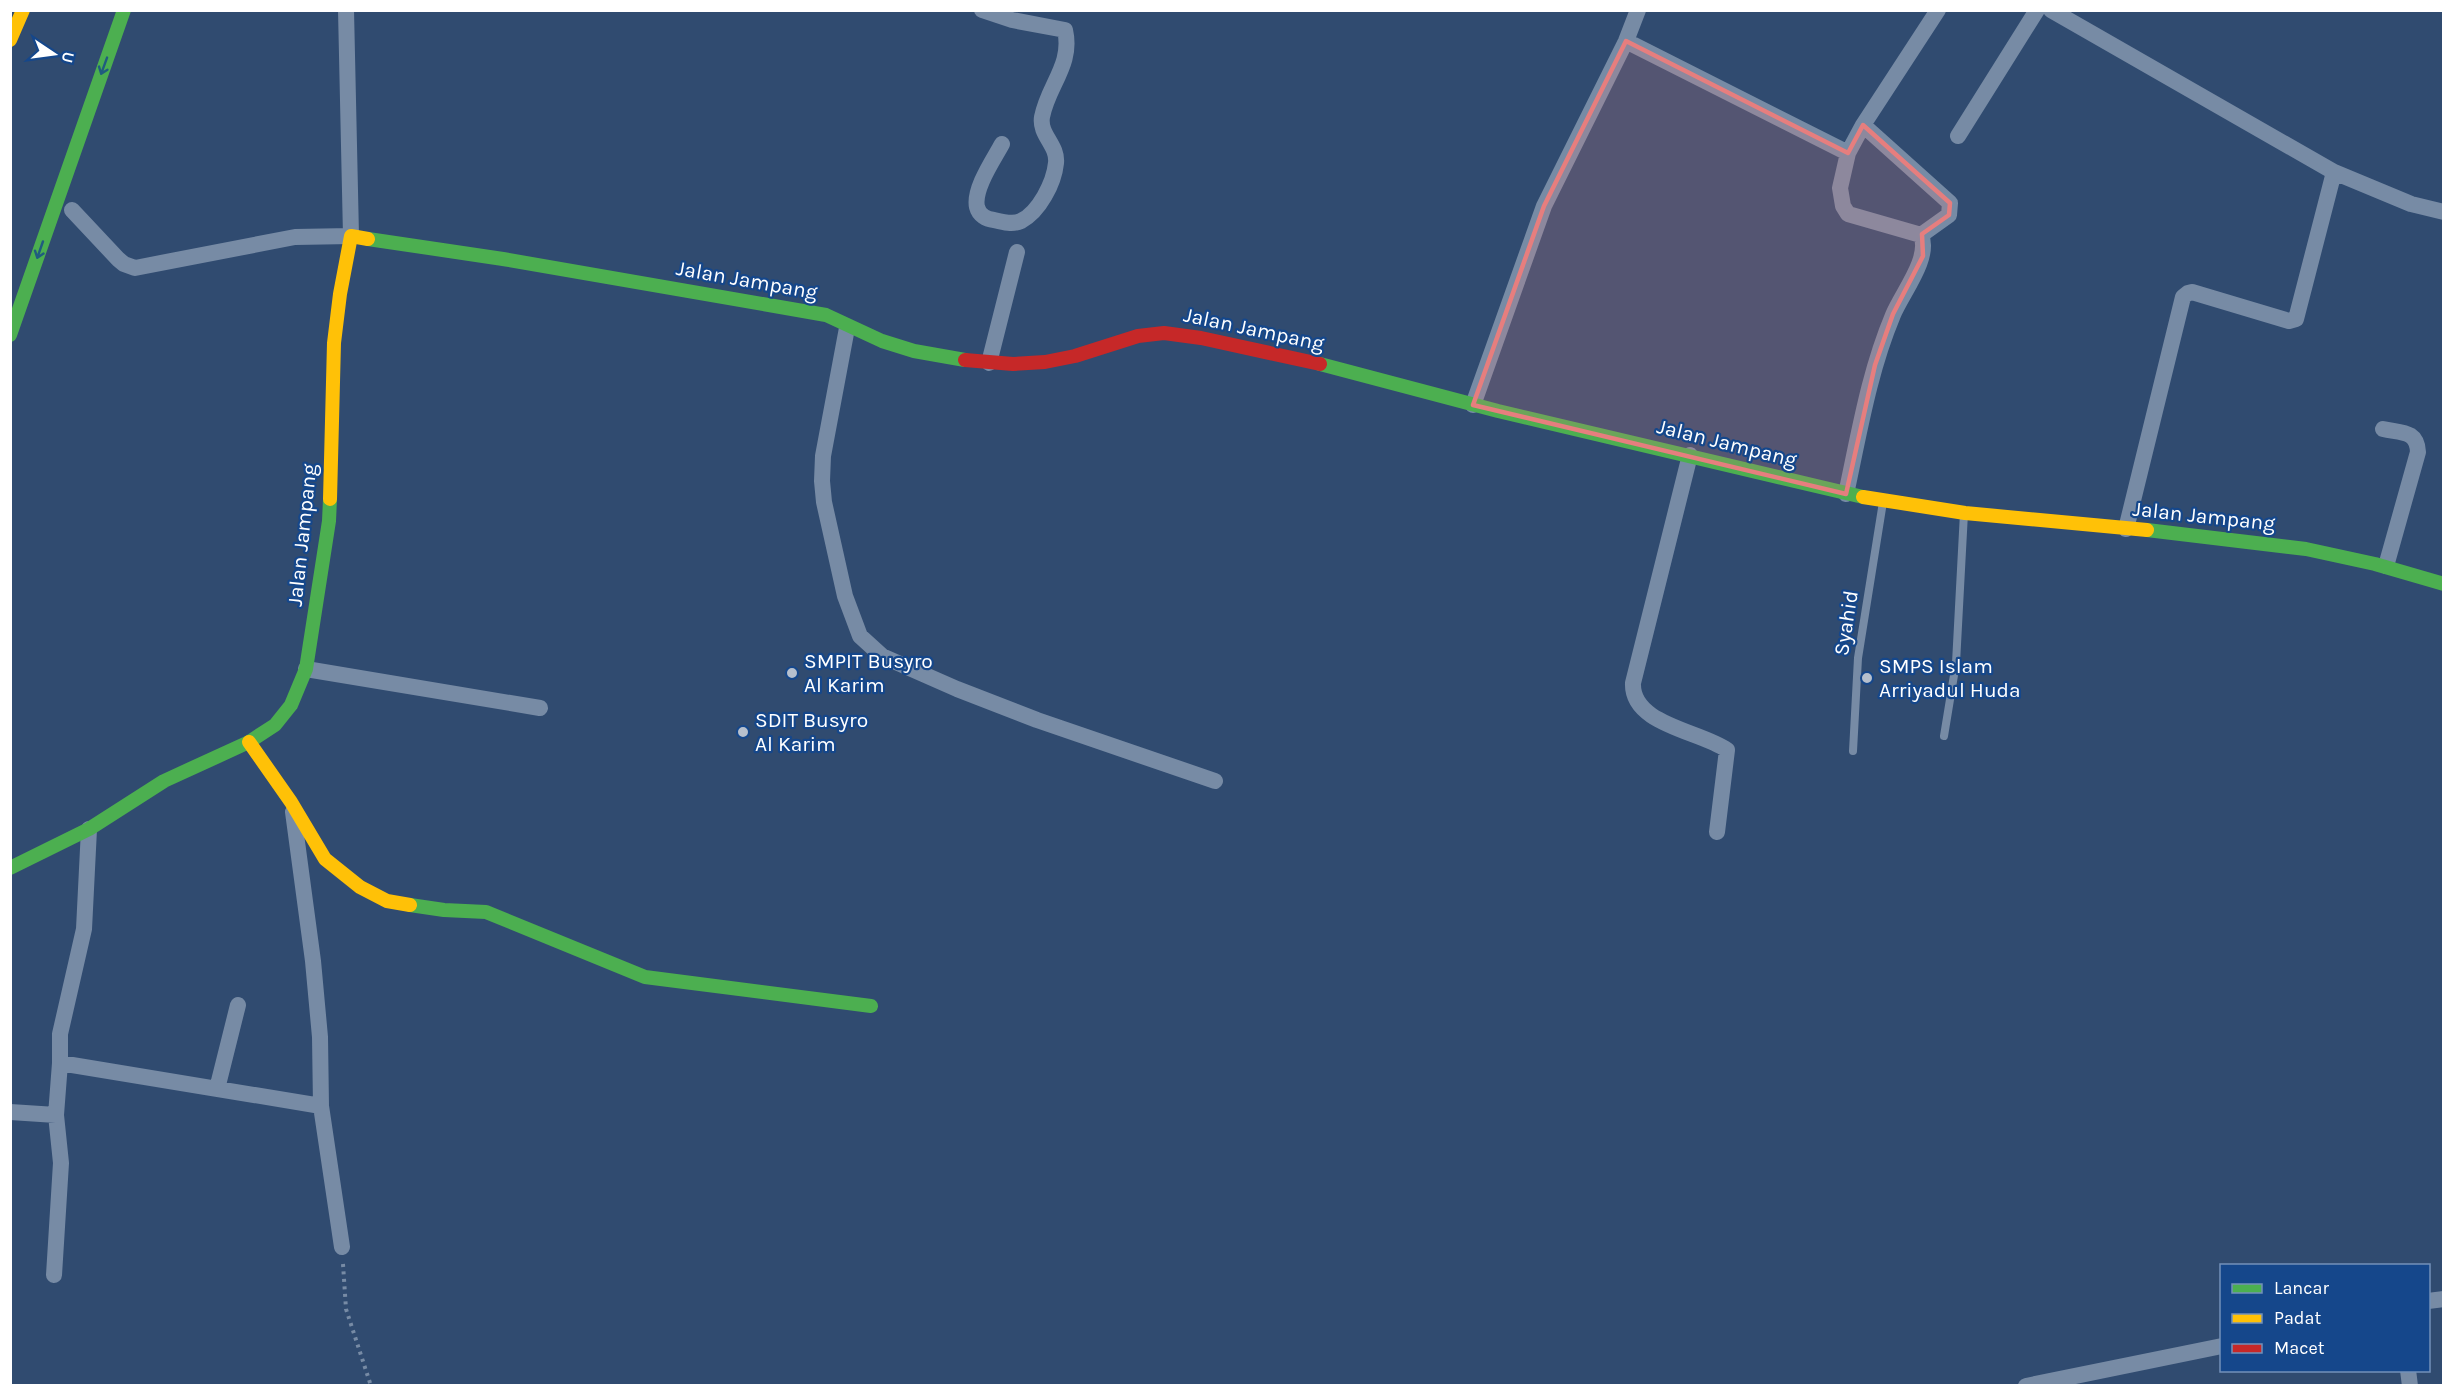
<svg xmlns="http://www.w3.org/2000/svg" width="2454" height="1396" viewBox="0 0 2454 1396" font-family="Karla,sans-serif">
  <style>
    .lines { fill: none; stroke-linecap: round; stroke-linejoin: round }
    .path { stroke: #778ba5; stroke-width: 4; stroke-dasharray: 3 4.5; stroke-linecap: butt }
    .lane { stroke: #778ba5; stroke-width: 8 }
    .street { stroke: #778ba5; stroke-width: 16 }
    .fast { stroke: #4caf50; stroke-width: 14 }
    .slow { stroke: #ffc107; stroke-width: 14 }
    .jam { stroke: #c62828; stroke-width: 14 }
    .oneway { stroke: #205c7f }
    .marked { fill: #e67e7e; fill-opacity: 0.2; stroke: #e67e7e; stroke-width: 4.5; stroke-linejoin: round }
    .poi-dot { fill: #b7c0cd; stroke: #15478b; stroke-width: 2 }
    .labels { text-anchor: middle; stroke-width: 4.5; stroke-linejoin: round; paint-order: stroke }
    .street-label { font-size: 21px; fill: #fff; stroke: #15478b }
    .poi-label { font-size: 21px; fill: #fff; stroke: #15478b; text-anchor: start }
  </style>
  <rect width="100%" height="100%" fill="#304b70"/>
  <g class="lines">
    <path class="path" d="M343,1264l3,45 25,77"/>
    <path class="lane" d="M1944,736l12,-73 8,-150
      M1853,751l5,-93 25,-156"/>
    <path class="street" d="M982,10l30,10 53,10c8,35 -17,55 -23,87 -3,18 16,28 14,46 -2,20 -17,49 -35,58 -8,4 -19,1 -27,-1 -8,-1 -15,-5 -17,-13 -4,-18 17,-48 25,-63
      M2051,10l283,162 77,32 33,8
      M1626,41l222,112
      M1863,125l87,78 -1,12 -28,20
      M1958,136l79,-126
      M72,210l46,49 6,5 11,4 160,-31 56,-1 -5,-226
      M847,328l-24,128 -1,25 2,21 21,94 15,40 22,20 75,33 80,31 178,61
      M989,363l28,-111
      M1473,405l71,-199 82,-165 12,-31
      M2383,429c18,4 34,1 35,23l-32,114
      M1690,455l-57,228c-2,42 68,48 94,67l-10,82
      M1846,494c13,-60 23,-122 47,-179 9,-22 38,-57 28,-80l-73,-21 -5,-8 -3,-18 8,-35 15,-28 75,-115
      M2126,529l57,-232 5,-4 4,-1 97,29 7,-2 38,-147
      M306,669l234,39
      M293,812l20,149 7,76 1,69 21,141
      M60,1063v-29l24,-105 5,-100
      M217,1089l21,-84
      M10,1112l46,3
      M54,1275l7,-112 -5,-48 4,-52 261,43
      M2428,1301l16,-2
      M2408,1370l2,16
      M2026,1386l196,-40"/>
    <path class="fast" d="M368,239l135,20 323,56 56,26 32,10 51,9
      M10,335l114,-325
      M1320,364l178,47 365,86
      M2147,530l159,19 69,15 69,20
      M10,868l79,-39 75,-48 85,-39 26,-17 16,-20 15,-36 23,-148 1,-22
      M410,905l34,5 42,2 159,65 226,29"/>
    <path class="slow" d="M10,40l13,-30
      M1863,497l102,16 182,17
      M330,499l4,-156 6,-49 11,-58 17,3
      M249,742l42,60 34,57 35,28 27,14 23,4"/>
    <path class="jam" d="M965,360l48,4 32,-2 30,-6 63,-20 26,-3 37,5 119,26"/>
  </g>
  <defs><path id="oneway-shaft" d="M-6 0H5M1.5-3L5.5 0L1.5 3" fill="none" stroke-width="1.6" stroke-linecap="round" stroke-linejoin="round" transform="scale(1.5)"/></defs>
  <g class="oneway">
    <use href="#oneway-shaft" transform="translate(104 66) rotate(110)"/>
    <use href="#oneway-shaft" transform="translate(40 250) rotate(109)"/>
  </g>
  <path class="marked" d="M1626,41l222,112 15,-28 87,78 -1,12 -27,19 1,22 -30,58 -18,51 -29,129 -373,-89 71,-199z"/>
  <g class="poi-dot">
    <circle cx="792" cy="673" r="6"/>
    <circle cx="1867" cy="678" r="6"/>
    <circle cx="743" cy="732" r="6"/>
  </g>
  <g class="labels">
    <g class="street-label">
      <text transform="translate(747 280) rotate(10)" y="7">Jalan Jampang</text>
      <text transform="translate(1254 329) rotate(12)" y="7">Jalan Jampang</text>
      <text transform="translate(1727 443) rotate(14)" y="7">Jalan Jampang</text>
      <text transform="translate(2204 516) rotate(6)" y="7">Jalan Jampang</text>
      <text transform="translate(302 535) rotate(-84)" y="7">Jalan Jampang</text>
      <text transform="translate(1846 623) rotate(-81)" y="7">Syahid</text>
    </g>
    <g class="poi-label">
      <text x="804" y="668">SMPIT Busyro<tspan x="804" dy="24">Al Karim</tspan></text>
      <text x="1879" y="673">SMPS Islam<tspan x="1879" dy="24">Arriyadul Huda</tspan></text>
      <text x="755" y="727">SDIT Busyro<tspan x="755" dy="24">Al Karim</tspan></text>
    </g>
  </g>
  <rect width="2454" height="1396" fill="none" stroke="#ffffff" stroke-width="24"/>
  <rect x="2220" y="1264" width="210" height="108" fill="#15478b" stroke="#7391b9" stroke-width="1.5"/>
  <rect x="2232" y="1284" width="30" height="9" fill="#4caf50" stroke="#7391b9" stroke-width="1.5"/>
  <text x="2274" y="1294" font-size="18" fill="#ffffff">Lancar</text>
  <rect x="2232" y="1314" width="30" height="9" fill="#ffc107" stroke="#7391b9" stroke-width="1.5"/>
  <text x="2274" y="1324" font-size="18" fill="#ffffff">Padat</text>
  <rect x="2232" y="1344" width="30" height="9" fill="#c62828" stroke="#7391b9" stroke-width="1.5"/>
  <text x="2274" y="1354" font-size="18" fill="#ffffff">Macet</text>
  <g transform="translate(54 54) rotate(103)" stroke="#15478b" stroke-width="4.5" paint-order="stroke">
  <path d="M0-4.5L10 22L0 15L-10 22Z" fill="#ffffff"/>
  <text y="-9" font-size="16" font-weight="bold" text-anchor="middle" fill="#ffffff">U</text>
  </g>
</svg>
